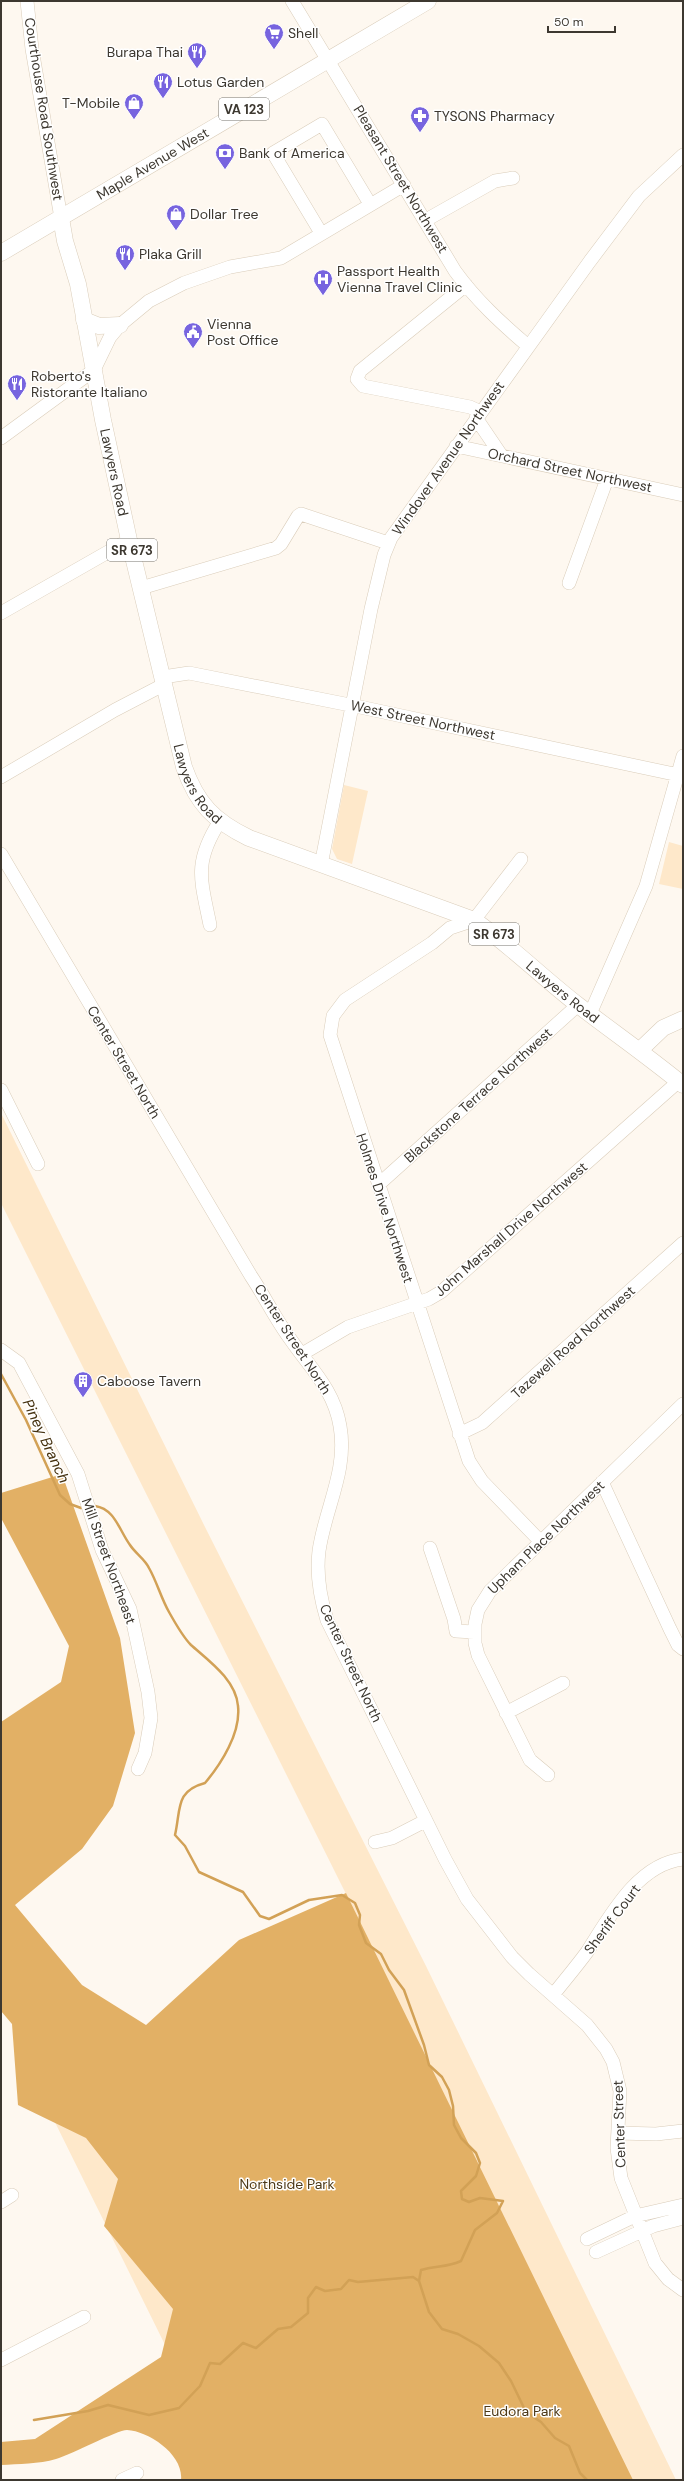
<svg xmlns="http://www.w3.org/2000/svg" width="684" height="2481" viewBox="0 0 684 2481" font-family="'DM Sans',sans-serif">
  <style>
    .green { fill: #fee8ca }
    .forest { fill: #e2b065 }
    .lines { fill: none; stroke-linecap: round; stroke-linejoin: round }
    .stream { stroke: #d2a156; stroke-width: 2.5 }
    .minor-casing { stroke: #dacdba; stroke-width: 14 }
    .major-casing { stroke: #dacdba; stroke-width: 17 }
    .minor { stroke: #fff; stroke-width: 13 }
    .major { stroke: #fff; stroke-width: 16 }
    .labels { text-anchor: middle; stroke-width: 3; stroke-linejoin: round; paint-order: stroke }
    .shield { fill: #fff; stroke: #77746e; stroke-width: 1 }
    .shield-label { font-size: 13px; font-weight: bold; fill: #3d3830 }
    .poi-label { font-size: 14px; fill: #3d3830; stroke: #fff; text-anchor: start }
    .street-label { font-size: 14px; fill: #3d3830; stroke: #fff }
    .park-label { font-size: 14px; fill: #4d3918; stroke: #fff }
    .water-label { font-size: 15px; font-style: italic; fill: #45310f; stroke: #fff }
  </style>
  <rect width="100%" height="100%" fill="#fef8f0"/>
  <path class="green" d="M344,785l24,6 -16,73 -15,-5 -5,-10z
    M669,842l14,4v43l-24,-5z
    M1,1113l203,412 222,441 250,514h-299l-161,-32 -173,-350 312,-186 -354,-709z"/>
  <path class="forest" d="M62,1474l58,164 15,95 -22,73 -31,43 -67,56 67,80 64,40 93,-85 107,-47 287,587h-452c3,-25 -32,-49 -54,-50 -10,0 -56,25 -71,29 -17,5 -38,5 -55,6v-23l34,-3 126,-82 12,-48 -69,-83 14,-47 -32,-41 -68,-33 -6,-81 -11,-13v-289l60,-40 8,-36 -68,-128v-25z"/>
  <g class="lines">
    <path class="stream" d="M1,1374l25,46 34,75 10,9 11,4
      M95,1506c20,3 24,24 35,39 5,8 15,14 19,23 8,14 12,30 20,44 5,9 16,27 22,33 18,16 45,35 47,61 3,27 -17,58 -33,77 -30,8 -24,26 -30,52l10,11 14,26 44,20 17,24 9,3 40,-19 33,-5 13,8 5,12 -1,10 7,18 15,11 8,16 15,20 20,55 5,20 13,12 7,13 4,16 1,19 7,13 15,15 4,10 -4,13 -15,15 1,8 7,3 11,-4 23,3 -6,12 -22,17 -14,31c-13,6 -26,5 -40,9l-2,11 10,31 13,17 16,5 21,12 20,17 12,18 15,31 15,10 14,16 14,8 11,27 7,7
      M34,2420l54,-9 20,-6 41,10 30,-7 21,-22 10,-23 10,1 23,-21 13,5 22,-19 13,-2 17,-14v-15l8,-11 9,4 16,-2 8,-9 9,2 55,-5 6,4"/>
    <defs>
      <path id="minor" d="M27,1l5,48 29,169
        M292,1l163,270c21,29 46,52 73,75
        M426,220l69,-39 18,-3
        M321,233l-48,-80 49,-29 48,80
        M466,285l-106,86 -3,8 6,7 107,21 11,5
        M476,418l25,37
        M1,438l93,-68 16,-33 10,-12 29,-24 35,-18 46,-16 51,-9 123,-73
        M456,446l227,49
        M569,583l38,-104
        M141,588l135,-40 5,-4 17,-28 3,-2 87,29
        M1,613l128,-73
        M163,677l26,-4 171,34 323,69
        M1,777l114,-67 50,-26
        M1,854l250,422c14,21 25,44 40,64 20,29 43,50 49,86 8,45 -15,82 -21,125 -3,24 1,46 8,69l118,239 22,40 45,58 17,17 58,51 19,24 7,13 7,29 -3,57 4,30 34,85 13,16 15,11
        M521,859l-47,61 -24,8 -18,15 -87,57 -12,16 -3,19 139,426 13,20 58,60
        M321,865l50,-256 13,-54 7,-17 199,-277 49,-65 44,-41
        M210,925c-9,-45 -17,-62 10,-104
        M590,1014l56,-128 37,-130
        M1,1090l37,74
        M378,1185l200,-180
        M1,1350l18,13 59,111 24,76 28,59 18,83 3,26 -6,35 -7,16
        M302,1354l46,-27 81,-28 12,-7 238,-211
        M459,1434l23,-11 201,-180
        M602,1482l68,147 8,16 5,4
        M430,1548l24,71 2,12 18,1
        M506,1713l57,-30
        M548,1775l-18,-15 -52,-105 -3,-12v-19l3,-14 12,-19 193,-187
        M375,1842l17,-4 33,-17
        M553,1995c11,-14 23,-28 34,-43 22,-34 50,-88 96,-93
        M618,2133l38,1 27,-3
        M1,2202l11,-7
        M587,2239l48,-23 48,-11
        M596,2252l57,-26 30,-8
        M1,2360l83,-43
        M122,2480l15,-7"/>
      <g id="major">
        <path id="s1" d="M61,218l4,23 13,43 25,136 26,120 55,227c13,37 30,54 65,71l225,82c37,26 69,58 104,85 35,27 71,52 105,80"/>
        <path id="s2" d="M1,253l427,-252"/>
        <path d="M84,320l15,6 21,-1"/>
        <path d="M640,1050l23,-22 20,-9"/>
      </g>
    </defs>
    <use href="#minor" class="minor-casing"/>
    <use href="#major" class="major-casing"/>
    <use href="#minor" class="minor"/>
    <use href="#major" class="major"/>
  </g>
  <defs>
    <symbol id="supermarket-pin" viewBox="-11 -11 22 30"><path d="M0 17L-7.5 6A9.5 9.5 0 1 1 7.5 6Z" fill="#7764df" stroke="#fff"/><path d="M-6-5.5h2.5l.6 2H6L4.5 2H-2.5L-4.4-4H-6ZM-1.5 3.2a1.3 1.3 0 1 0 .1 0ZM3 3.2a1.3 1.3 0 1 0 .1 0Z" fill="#fff"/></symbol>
    <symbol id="restaurant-pin" viewBox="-11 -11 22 30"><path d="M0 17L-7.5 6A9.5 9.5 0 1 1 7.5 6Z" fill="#7764df" stroke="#fff"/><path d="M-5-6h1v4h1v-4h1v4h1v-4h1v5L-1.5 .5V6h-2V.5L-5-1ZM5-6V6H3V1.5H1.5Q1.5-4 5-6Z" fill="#fff"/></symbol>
    <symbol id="shop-pin" viewBox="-11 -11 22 30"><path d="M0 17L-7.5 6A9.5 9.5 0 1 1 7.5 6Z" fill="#7764df" stroke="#fff"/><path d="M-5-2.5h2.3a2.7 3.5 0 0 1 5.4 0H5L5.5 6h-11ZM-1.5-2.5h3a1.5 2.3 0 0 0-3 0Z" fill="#fff"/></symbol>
    <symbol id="pharmacy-pin" viewBox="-11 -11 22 30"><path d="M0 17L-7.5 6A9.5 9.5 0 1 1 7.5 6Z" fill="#7764df" stroke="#fff"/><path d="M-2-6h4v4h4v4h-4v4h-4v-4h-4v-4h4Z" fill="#fff"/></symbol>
    <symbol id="bank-pin" viewBox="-11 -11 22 30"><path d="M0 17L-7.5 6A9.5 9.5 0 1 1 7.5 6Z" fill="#7764df" stroke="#fff"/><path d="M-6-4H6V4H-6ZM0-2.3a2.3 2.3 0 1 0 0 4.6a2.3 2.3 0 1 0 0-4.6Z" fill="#fff"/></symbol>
    <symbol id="hospital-pin" viewBox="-11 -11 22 30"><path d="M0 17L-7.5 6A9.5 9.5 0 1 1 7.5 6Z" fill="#7764df" stroke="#fff"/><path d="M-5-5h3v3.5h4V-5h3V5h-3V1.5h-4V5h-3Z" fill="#fff"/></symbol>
    <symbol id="civic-pin" viewBox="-11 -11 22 30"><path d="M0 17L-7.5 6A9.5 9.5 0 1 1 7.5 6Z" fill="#7764df" stroke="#fff"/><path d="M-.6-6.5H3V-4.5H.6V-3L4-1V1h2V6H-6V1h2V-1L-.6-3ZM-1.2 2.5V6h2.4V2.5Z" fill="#fff"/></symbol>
    <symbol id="building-pin" viewBox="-11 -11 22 30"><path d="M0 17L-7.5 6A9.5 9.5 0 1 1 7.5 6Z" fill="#7764df" stroke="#fff"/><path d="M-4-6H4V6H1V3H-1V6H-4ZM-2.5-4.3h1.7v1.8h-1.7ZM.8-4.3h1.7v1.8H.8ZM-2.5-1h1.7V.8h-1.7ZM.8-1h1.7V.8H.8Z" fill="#fff"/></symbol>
  </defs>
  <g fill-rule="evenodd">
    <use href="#supermarket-pin" x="263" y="22" width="22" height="30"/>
    <use href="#restaurant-pin" x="186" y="41" width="22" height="30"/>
    <use href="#restaurant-pin" x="152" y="71" width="22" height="30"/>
    <use href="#shop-pin" x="123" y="92" width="22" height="30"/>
    <use href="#pharmacy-pin" x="409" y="105" width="22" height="30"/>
    <use href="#bank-pin" x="214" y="142" width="22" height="30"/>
    <use href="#shop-pin" x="165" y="203" width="22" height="30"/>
    <use href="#restaurant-pin" x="114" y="243" width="22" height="30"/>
    <use href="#hospital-pin" x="312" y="268" width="22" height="30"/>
    <use href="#civic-pin" x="182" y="321" width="22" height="30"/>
    <use href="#restaurant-pin" x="6" y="373" width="22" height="30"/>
    <use href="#building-pin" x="72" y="1370" width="22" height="30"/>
  </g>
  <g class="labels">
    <g class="shield">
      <rect x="219" y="98" width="50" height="22" rx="3"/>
      <rect x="107" y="539" width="50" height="22" rx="3"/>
      <rect x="469" y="923" width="50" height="22" rx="3"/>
    </g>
    <g class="shield-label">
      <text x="244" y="114">VA 123</text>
      <text x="132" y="555">SR 673</text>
      <text x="494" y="939">SR 673</text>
    </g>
    <g class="poi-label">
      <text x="288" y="38">Shell</text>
      <text x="183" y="57" text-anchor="end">Burapa Thai</text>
      <text x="177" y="87">Lotus Garden</text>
      <text x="120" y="108" text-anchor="end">T-Mobile</text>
      <text x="434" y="121">TYSONS Pharmacy</text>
      <text x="239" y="158">Bank of America</text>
      <text x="190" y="219">Dollar Tree</text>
      <text x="139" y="259">Plaka Grill</text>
      <text x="337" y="276">Passport Health<tspan x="337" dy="16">Vienna Travel Clinic</tspan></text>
      <text x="207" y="329">Vienna<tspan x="207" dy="16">Post Office</tspan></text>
      <text x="31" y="381">Roberto's<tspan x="31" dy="16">Ristorante Italiano</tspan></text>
      <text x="97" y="1386">Caboose Tavern</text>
    </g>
    <g class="street-label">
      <text transform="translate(44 109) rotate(81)" y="5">Courthouse Road Southwest</text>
      <text dy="5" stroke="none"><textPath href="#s2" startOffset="176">Maple Avenue West</textPath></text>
      <text transform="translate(401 179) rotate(59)" y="5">Pleasant Street Northwest</text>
      <text transform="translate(448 458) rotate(-55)" y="5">Windover Avenue Northwest</text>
      <text transform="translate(570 470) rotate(12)" y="5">Orchard Street Northwest</text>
      <text dy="5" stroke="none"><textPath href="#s1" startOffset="260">Lawyers Road</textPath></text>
      <text transform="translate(423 720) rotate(12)" y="5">West Street Northwest</text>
      <text dy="5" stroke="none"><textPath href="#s1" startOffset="584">Lawyers Road</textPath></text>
      <text dy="5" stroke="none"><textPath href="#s1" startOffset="1016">Lawyers Road</textPath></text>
      <text transform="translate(124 1062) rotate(59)" y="5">Center Street North</text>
      <text transform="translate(478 1095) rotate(-42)" y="5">Blackstone Terrace Northwest</text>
      <text transform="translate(385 1208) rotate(72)" y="5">Holmes Drive Northwest</text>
      <text transform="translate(511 1229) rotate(-41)" y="5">John Marshall Drive Northwest</text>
      <text transform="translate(293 1339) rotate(57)" y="5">Center Street North</text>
      <text transform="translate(573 1342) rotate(-42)" y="5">Tazewell Road Northwest</text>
      <text transform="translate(546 1537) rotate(-44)" y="5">Upham Place Northwest</text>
      <text transform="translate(109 1561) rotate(70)" y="5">Mill Street Northeast</text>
      <text transform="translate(351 1663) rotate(65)" y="5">Center Street North</text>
      <text transform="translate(612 1919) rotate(-53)" y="5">Sheriff Court</text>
      <text transform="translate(619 2124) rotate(-92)" y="5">Center Street</text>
    </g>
    <g class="park-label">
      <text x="287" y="2189">Northside Park</text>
      <text x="522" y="2416">Eudora Park</text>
    </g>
    <g class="water-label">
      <text transform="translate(46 1441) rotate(65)" y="5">Piney Branch</text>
    </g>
  </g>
  <rect width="684" height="2481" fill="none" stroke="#3d3830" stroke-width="4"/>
  <path d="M548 26v6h67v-6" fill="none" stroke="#3d3830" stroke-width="2"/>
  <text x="554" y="26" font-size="12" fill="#3d3830" stroke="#ffffff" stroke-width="3" paint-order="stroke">50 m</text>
</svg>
